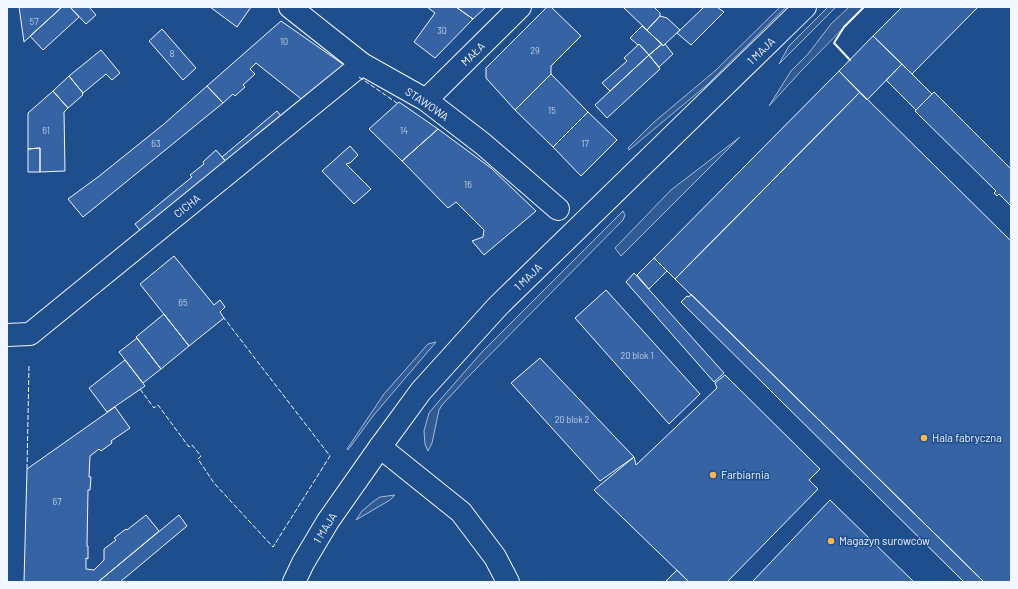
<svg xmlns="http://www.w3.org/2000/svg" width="1018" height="589" viewBox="0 0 1018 589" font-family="Barlow,sans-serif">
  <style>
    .built { fill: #305b95; stroke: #a8bbd7 }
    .building { fill: #3563a3; stroke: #f2f6ff }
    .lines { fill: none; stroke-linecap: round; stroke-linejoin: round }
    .minor-casing { stroke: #f2f6ff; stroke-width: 24 }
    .major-casing { stroke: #f2f6ff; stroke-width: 24 }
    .minor { stroke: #1f4e8c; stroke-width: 22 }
    .major { stroke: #1f4e8c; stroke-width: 22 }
    .fence { stroke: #f2f6ff; stroke-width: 1; stroke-dasharray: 5 2; stroke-linecap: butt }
    .wall { stroke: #f2f6ff; stroke-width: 2 }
    .poi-dot { fill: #ffb74d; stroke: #1f4e8c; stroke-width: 1.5 }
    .labels { text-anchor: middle; stroke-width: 3; stroke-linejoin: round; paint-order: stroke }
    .number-label { font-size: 9px; fill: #c3d1e8 }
    .street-label { font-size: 11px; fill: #f2f6ff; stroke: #1f4e8c }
    .poi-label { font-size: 11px; fill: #f2f6ff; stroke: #1f4e8c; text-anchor: start }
  </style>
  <rect width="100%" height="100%" fill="#1f4e8c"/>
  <path class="built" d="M780,7h6l-79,78 -78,65 -1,-2 25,-25 63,-53z
    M828,7h8l-57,57 10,-18z
    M849,7h15l-62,63 -33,36 22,-35 17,-17 23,-30z
    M740,137l-119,119 -6,-8 56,-58z
    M623,211l2,4 -2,5 -154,156 -27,29 -3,5 -7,33 -4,8 -3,-7 -1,-13 5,-18 4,-5 49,-56z
    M436,342l-63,74 -25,34 -1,-1 37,-55 44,-50z
    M395,495l-5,5 -34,20 6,-9 12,-10 6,-4z"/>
  <path class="building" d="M19,7h43l-38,35z
    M62,7h8l9,10 -36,33 -13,-14z
    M70,7h19l7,8 -10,9z
    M210,7h41l-14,20z
    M427,7h29l17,12 -38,39 -21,-16 21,-29z
    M456,7h30l-13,12z
    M547,7h4l30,29 -30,30v8l-36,36 -29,-32v-10z
    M623,7h32v1l5,5v3l-13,14z
    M704,7h13l7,5 -33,33 -14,-12z
    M902,7h76l-66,67 -39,-38z
    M660,16l7,2 13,12 -17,16 -16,-16z
    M281,21l66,46 -42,35 -49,-39 -6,6 5,5 -12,11 2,2 -10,9 -2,-2 -10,9 -16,-17z
    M642,26l20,18 -13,11 -10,-11 -1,1 -8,-7z
    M162,29l34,39 -13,12 -34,-39z
    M873,36l29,28 -35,36 -28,-29z
    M639,44l10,11 -39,36 -8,-8 25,-22 -3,-3z
    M662,44l1,2 2,-2 8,10 -14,13 -10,-12z
    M101,50l19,23 -8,7 -6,-6 -23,19 -14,-17z
    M649,55l11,14 -53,49 -12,-13z
    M902,64l30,30 -16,16 -30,-30z
    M839,71l21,21 -185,187 -21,-21z
    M551,74l37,38 -35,35 -38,-37z
    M69,76l14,17 -1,1 1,1 -15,13 -15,-17z
    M207,86l16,17 -140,114 -15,-18 30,-22 66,-53z
    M53,91l15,17 -4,4 1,59 -25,1v-24l-12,1v-36z
    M860,92l151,149v341h-27l-309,-303z
    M934,92l77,77v37l-12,-12 -2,2 -3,-3 2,-2 -81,-80z
    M399,102l39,27 -36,32 -33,-32z
    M277,111l7,9 -55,45 -7,-8z
    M588,112l29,28 -36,36 -28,-29z
    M438,129l53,39 45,43 -52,44 -12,-14 11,-4 1,-7 -28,-28 -8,6 -46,-47z
    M350,146l8,9 -8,8 -4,1 25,25 -17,15 -32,-33z
    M40,148v24h-12v-23z
    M216,150l13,15 -86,69 -8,-10 57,-47 -2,-2 14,-11 -1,-2z
    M174,256l40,49 6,-5 5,7 -5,5 4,6 -35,28 -49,-62z
    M654,258l13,13 -18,18 -12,-14z
    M634,273l90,100 -10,9 -88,-100z
    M606,290l94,104 -31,30 -94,-106z
    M691,294l293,288h-20l-283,-280 6,-6 2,1z
    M164,314l25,32 -28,23 -25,-32z
    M137,338l24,31 -18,14 -24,-31z
    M540,358l94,99 -34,24 -89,-98z
    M125,360l20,26 -38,26 -18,-24z
    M725,375l95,94 -11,11 9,9 -91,93h-38l-95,-92 40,-33 2,8 81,-77 -2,-5z
    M115,407l15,21 -19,13 1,2 -11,8 -2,-2 -9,7 -1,21h2l-1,13h-2l-1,56h1v13l-2,-1v11l8,1 10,-10v-11l12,-9 -2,-2 12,-9 1,1 19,-15 13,16 -61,51h-74l3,-113z
    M830,500l84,82h-160l-1,-1z
    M179,515l8,11 -67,56h-22z
    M677,570l12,12h-24z"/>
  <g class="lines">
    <defs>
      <path id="minor" d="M290,7l72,57 64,36 57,44 75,65
        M426,100l94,-93
        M7,335l23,-1 332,-270
        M380,447l81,65 34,45 13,25"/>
      <path id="major" d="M294,582l9,-19 25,-42 52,-74 41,-56 77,-85 307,-299"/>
    </defs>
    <use href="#minor" class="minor-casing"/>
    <use href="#major" class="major-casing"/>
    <use href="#minor" class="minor"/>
    <use href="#major" class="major"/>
    <path class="fence" d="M359,77l38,26
      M140,389l14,19 4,-3 31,42 3,-2 9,11 -3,3 16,24 59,64 57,-91 -106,-138
      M27,469l2,-104"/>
    <path class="wall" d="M850,60l-16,-17 10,-16 20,-20"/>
  </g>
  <g class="poi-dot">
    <circle cx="924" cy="438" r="4"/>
    <circle cx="713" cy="475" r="4"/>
    <circle cx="831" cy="541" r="4"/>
  </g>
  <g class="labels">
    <g class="number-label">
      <text x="34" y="25">57</text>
      <text x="442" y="34">30</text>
      <text x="284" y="45">10</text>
      <text x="535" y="54">29</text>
      <text x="172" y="57">8</text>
      <text x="552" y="114">15</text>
      <text x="46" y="134">61</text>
      <text x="404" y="134">14</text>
      <text x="156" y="147">63</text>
      <text x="585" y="147">17</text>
      <text x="468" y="188">16</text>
      <text x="183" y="306">65</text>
      <text x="637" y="359">20 blok 1</text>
      <text x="572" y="423">20 blok 2</text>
      <text x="57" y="505">67</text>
    </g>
    <g class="street-label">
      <text transform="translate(761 51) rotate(-44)" y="4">1 MAJA</text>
      <text transform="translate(473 54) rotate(-45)" y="4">MAŁA</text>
      <text transform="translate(427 104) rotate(34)" y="4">STAWOWA</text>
      <text transform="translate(187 206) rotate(-39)" y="4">CICHA</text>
      <text transform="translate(528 277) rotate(-44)" y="4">1 MAJA</text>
      <text transform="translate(325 528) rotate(-58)" y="4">1 MAJA</text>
    </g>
    <g class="poi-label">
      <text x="932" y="442">Hala fabryczna</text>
      <text x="721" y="479">Farbiarnia</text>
      <text x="839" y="545">Magazyn surowców</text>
    </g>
  </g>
  <rect width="1018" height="589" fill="none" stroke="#f2f6ff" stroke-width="16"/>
</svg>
